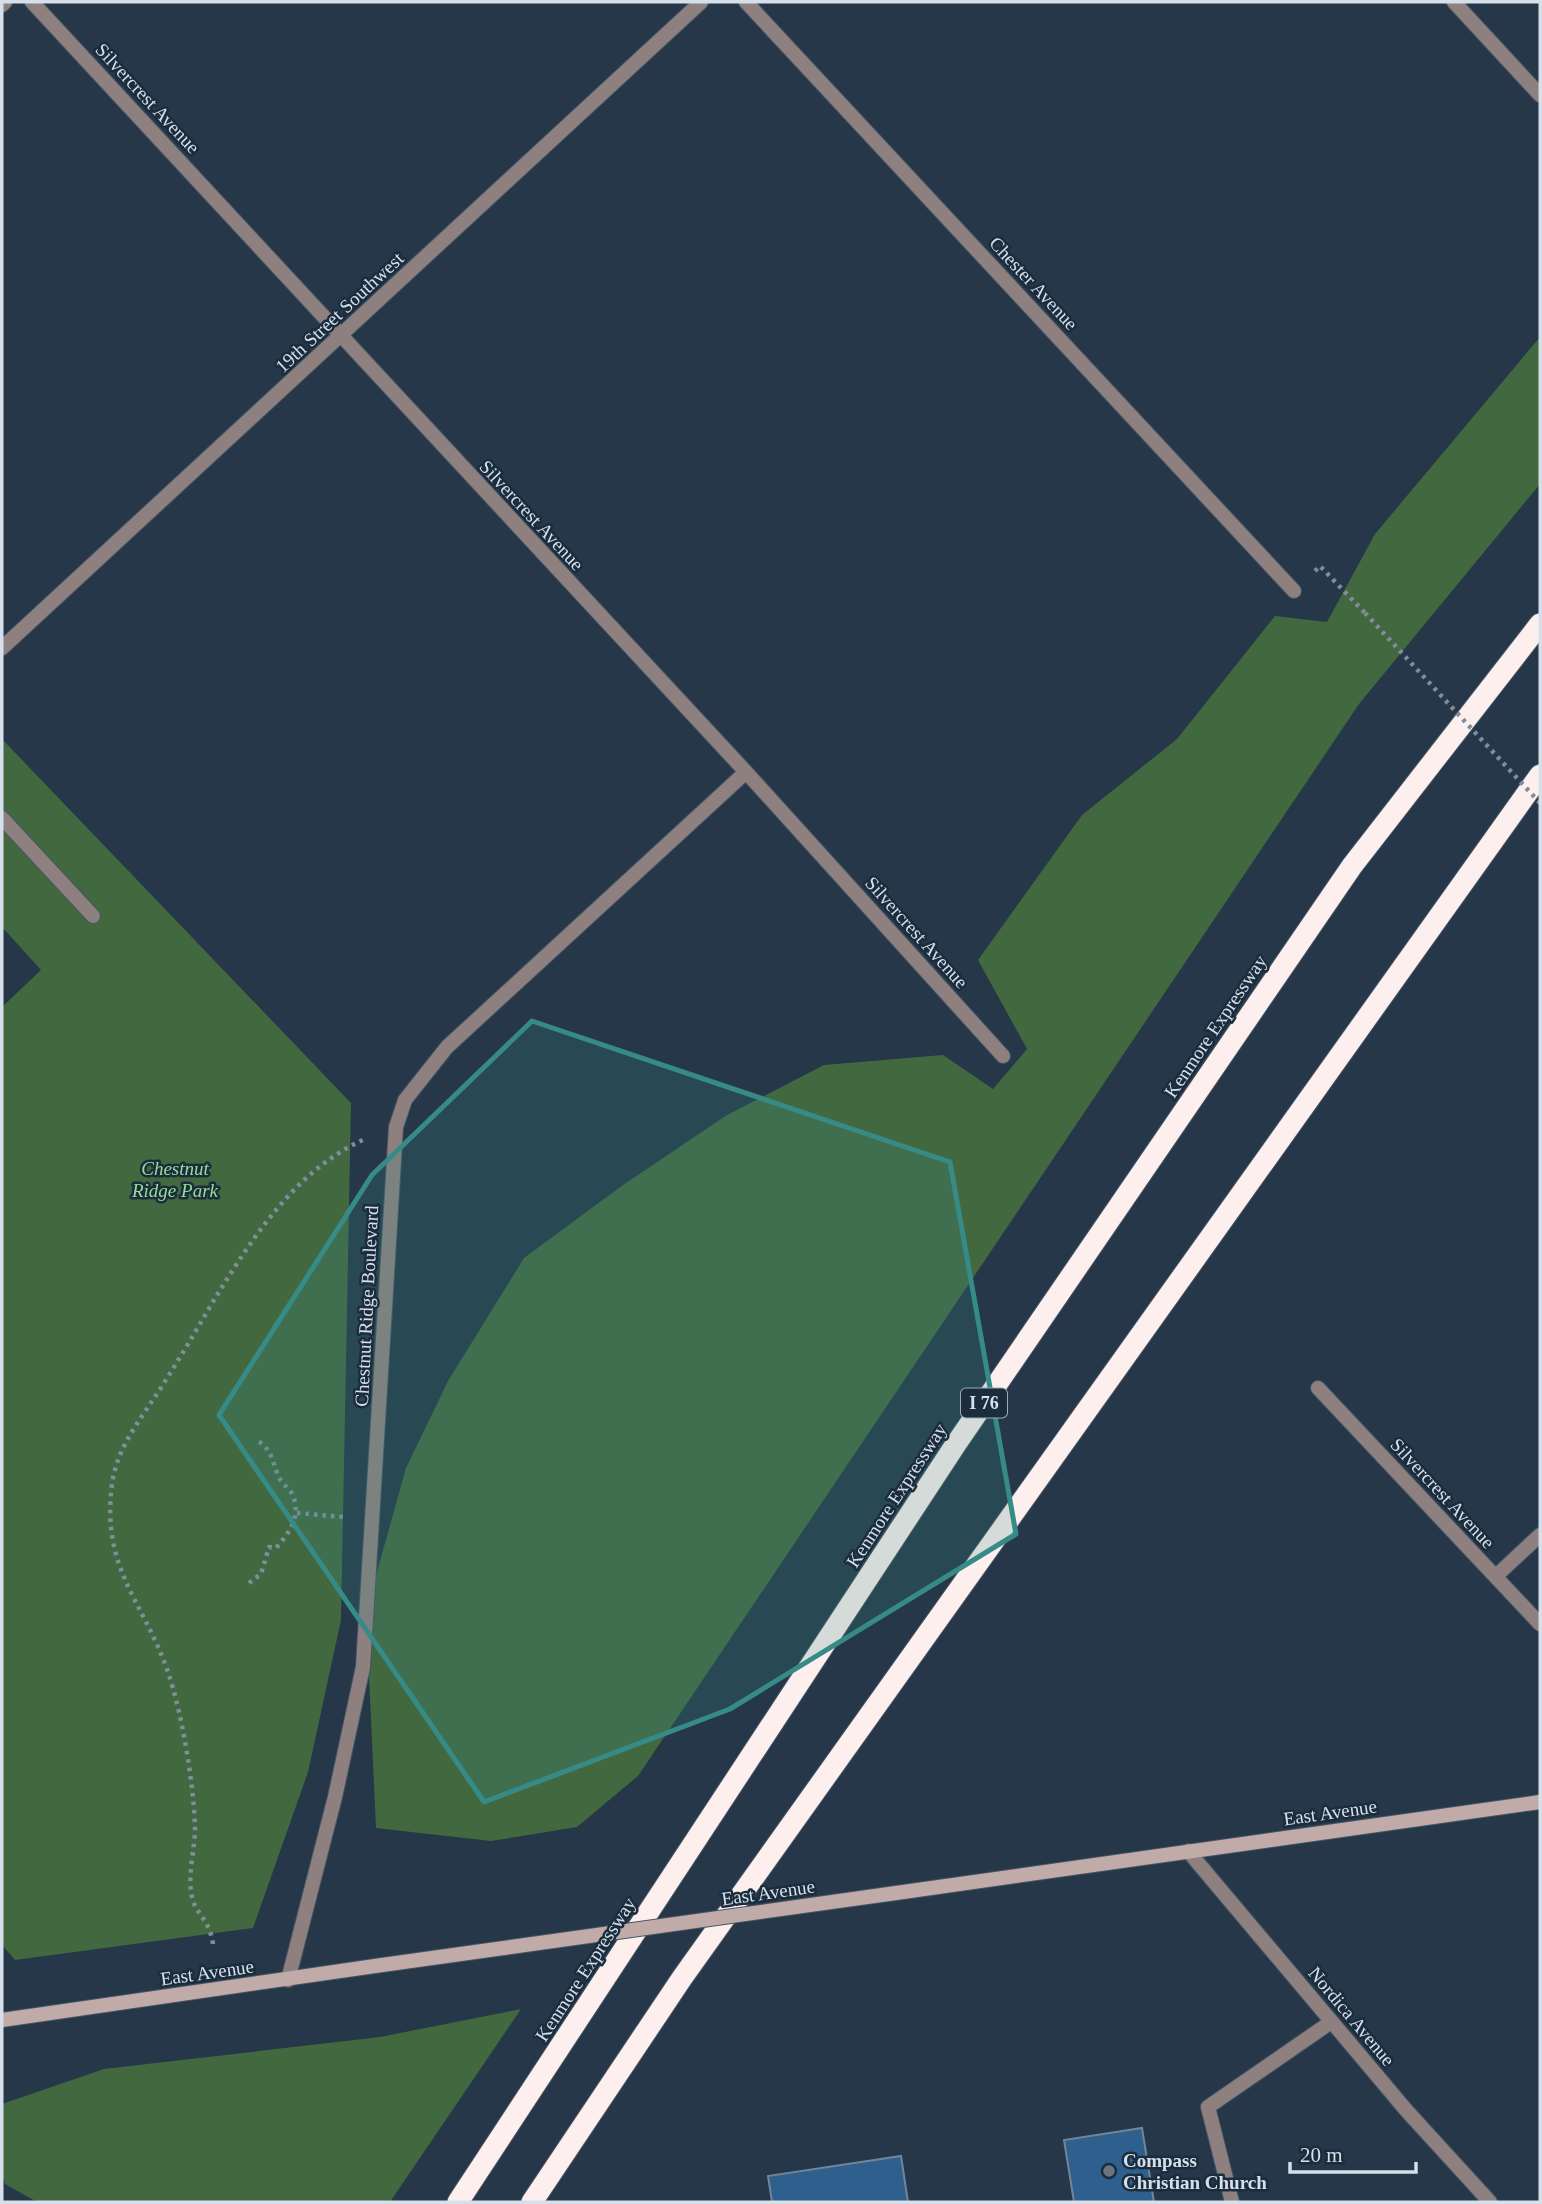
<svg xmlns="http://www.w3.org/2000/svg" width="1542" height="2204" viewBox="0 0 1542 2204" font-family="'Times New Roman',serif">
  <style>
    .green { fill: #426840 }
    .building { fill: #2e5f8d; stroke: #718599; stroke-width: 2 }
    .lines { fill: none; stroke-linecap: round; stroke-linejoin: round }
    .service-casing { stroke: #455565; stroke-width: 16 }
    .minor-casing { stroke: #455565; stroke-width: 16 }
    .secondary-casing { stroke: #455565; stroke-width: 16 }
    .motorway-casing { stroke: #455565; stroke-width: 23 }
    .path { stroke: #808e9c; stroke-width: 4.5; stroke-dasharray: 3.5 5; stroke-linecap: butt }
    .service { stroke: #8e807f; stroke-width: 14 }
    .minor { stroke: #8e807f; stroke-width: 14 }
    .secondary { stroke: #c1aba9; stroke-width: 14 }
    .motorway { stroke: #fdefed; stroke-width: 21 }
    .secondary-bridge-casing { stroke: #455565; stroke-width: 16; stroke-linecap: butt }
    .path-bridge { stroke: #808e9c; stroke-width: 4.5; stroke-dasharray: 3.5 5; stroke-linecap: butt }
    .secondary-bridge { stroke: #c1aba9; stroke-width: 14 }
    .marked { fill: #378b87; fill-opacity: 0.2; stroke: #378b87; stroke-width: 5; stroke-linejoin: round }
    .worship-dot { fill: #6b7280; stroke: #1b2c3d; stroke-width: 2.5 }
    .labels { text-anchor: middle; stroke-width: 5; stroke-linejoin: round; paint-order: stroke }
    .shield { fill: #1b2c3d; stroke: #9daab7; stroke-width: 2 }
    .shield-label { font-size: 18px; font-weight: bold; fill: #d5e0eb }
    .street-label { font-size: 19px; fill: #d5e0eb; stroke: #1b2c3d }
    .park-label { font-size: 19px; font-style: italic; fill: #97dd94; stroke: #1b2c3d }
    .poi-label { font-size: 19px; font-weight: bold; fill: #d5e0eb; stroke: #1b2c3d; text-anchor: start }
  </style>
  <rect width="100%" height="100%" fill="#253748"/>
  <path class="green" d="M1540,337v147l-181,220 -721,1072 -61,51 -86,14 -115,-13 -10,-217 40,-143 42,-87 76,-123 99,-73 104,-70 97,-50 119,-10 50,34 34,-40 -49,-89 104,-145 95,-76 98,-123 52,6 48,-88z
    M2,739l349,364 -10,517 -33,152 -55,156 -238,32 -13,-15v-938l39,-37 -39,-43z
    M521,2009l-131,193h-353l-32,-18 -3,-9v-71l102,-35 276,-32z"/>
  <path class="building" d="M1142,2128l12,74h-80l-10,-62z
    M901,2156l7,46h-136l-4,-26z"/>
  <g class="lines">
    <defs>
      <path id="service" d="M2,818l91,98
        M1232,2202l-24,-95 123,-85"/>
      <path id="minor" d="M32,2l714,770 257,284
        M746,2l548,589
        M1454,2l86,93
        M2,5l3,-3
        M2,648l699,-646
        M1318,1388l222,236
        M1496,1576l44,-41
        M1188,1851l218,259 84,92
        M288,1980l47,-183 28,-130 33,-540 9,-27 42,-53 299,-275"/>
      <path id="secondary" d="M896,1893l644,-91
        M2,2020l380,-55"/>
      <path id="motorway" d="M458,2202l498,-758 396,-578 188,-242
        M532,2202l150,-224 858,-1203"/>
    </defs>
    <use href="#service" class="service-casing"/>
    <use href="#minor" class="minor-casing"/>
    <use href="#secondary" class="secondary-casing"/>
    <use href="#motorway" class="motorway-casing"/>
    <path class="path" d="M1315,571l5,-5 45,47
      M297,1513l47,4
      M249,1583l12,-9 8,-27 7,1c14,-16 27,-34 15,-56 -3,-5 -9,-8 -11,-13 -8,-14 -6,-28 -22,-38
      M213,1944c-4,-26 -17,-29 -21,-47 -5,-22 3,-47 3,-69 -1,-43 -13,-115 -27,-156 -25,-72 -67,-103 -56,-188 6,-40 30,-66 50,-98 18,-28 35,-57 52,-86 39,-63 82,-131 153,-162"/>
    <use href="#service" class="service"/>
    <use href="#minor" class="minor"/>
    <use href="#secondary" class="secondary"/>
    <use href="#motorway" class="motorway"/>
    <defs>
      <path id="secondary-bridge" d="M382,1965l514,-72"/>
    </defs>
    <use href="#secondary-bridge" class="secondary-bridge-casing"/>
    <path class="path-bridge" d="M1365,613l175,190"/>
    <use href="#secondary-bridge" class="secondary-bridge"/>
  </g>
  <path class="marked" d="M532,1021l418,141 66,372 -286,175 -246,93 -265,-387 153,-240z"/>
  <circle class="worship-dot" cx="1109" cy="2171" r="7"/>
  <g class="labels">
    <rect class="shield" x="961" y="1388.5" width="46" height="29" rx="5"/>
    <g class="shield-label">
      <text x="984" y="1409">I 76</text>
    </g>
    <g class="street-label">
      <text transform="translate(148 98) rotate(47)" y="7">Silvercrest Avenue</text>
      <text transform="translate(1034 283) rotate(47)" y="7">Chester Avenue</text>
      <text transform="translate(339 312) rotate(-43)" y="7">19th Street Southwest</text>
      <text transform="translate(532 515) rotate(47)" y="7">Silvercrest Avenue</text>
      <text transform="translate(917 932) rotate(48)" y="7">Silvercrest Avenue</text>
      <text transform="translate(1215 1026) rotate(-56)" y="7">Kenmore Expressway</text>
      <text transform="translate(366 1306) rotate(-87)" y="7">Chestnut Ridge Boulevard</text>
      <text transform="translate(1443 1493) rotate(47)" y="7">Silvercrest Avenue</text>
      <text transform="translate(896 1495) rotate(-57)" y="7">Kenmore Expressway</text>
      <text transform="translate(1330 1812) rotate(-8)" y="7">East Avenue</text>
      <text transform="translate(768 1892) rotate(-8)" y="7">East Avenue</text>
      <text transform="translate(585 1969) rotate(-57)" y="7">Kenmore Expressway</text>
      <text transform="translate(207 1972) rotate(-8)" y="7">East Avenue</text>
      <text transform="translate(1352 2016) rotate(50)" y="7">Nordica Avenue</text>
    </g>
    <g class="park-label">
      <text x="175" y="1175">Chestnut<tspan x="175" dy="22">Ridge Park</tspan></text>
    </g>
    <g class="poi-label">
      <text x="1123" y="2167">Compass<tspan x="1123" dy="22">Christian Church</tspan></text>
    </g>
  </g>
  <rect width="1542" height="2204" fill="none" stroke="#d5e0eb" stroke-width="7"/>
  <path d="M1290 2162v10h126v-10" fill="none" stroke="#d5e0eb" stroke-width="3.5"/>
  <text x="1300" y="2162" font-size="21" fill="#d5e0eb" stroke="#1b2c3d" stroke-width="5" paint-order="stroke">20 m</text>
</svg>
